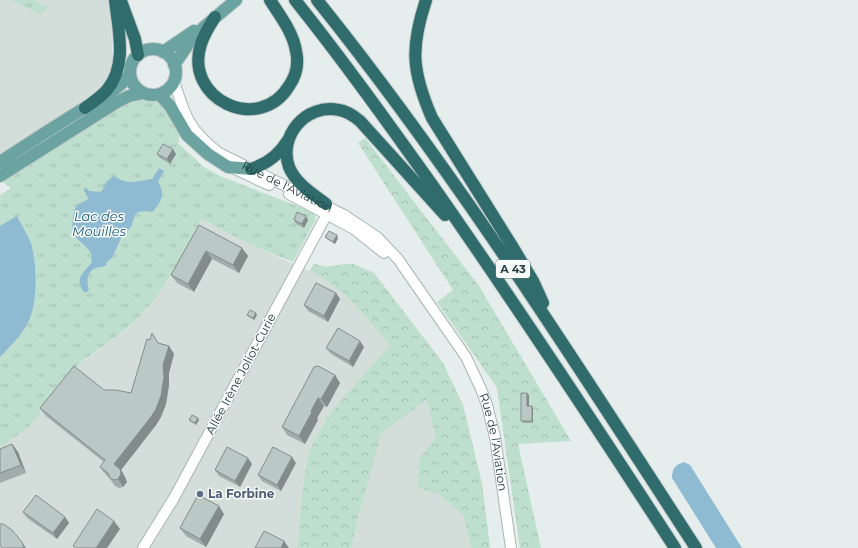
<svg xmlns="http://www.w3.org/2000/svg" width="858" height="548" viewBox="0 0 858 548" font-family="Montserrat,sans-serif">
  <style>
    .built { fill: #d3dedb }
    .grass { fill: url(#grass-tufts) }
    .forest { fill: url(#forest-crowns) }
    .water { fill: #8ebad2 }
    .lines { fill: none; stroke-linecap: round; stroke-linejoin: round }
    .minor-casing { stroke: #a7b6b4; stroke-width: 12 }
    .major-casing { stroke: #c2cac9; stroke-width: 14 }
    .highway-casing { stroke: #c2cac9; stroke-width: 14 }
    .minor { stroke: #fff; stroke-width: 10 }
    .major { stroke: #6aa3a0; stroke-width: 12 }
    .highway { stroke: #306c6c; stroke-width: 12 }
    .wall { fill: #a0adaa }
    .shaded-wall { fill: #828d8b }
    .building { fill: #bac9c6; stroke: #828d8b }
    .service-dot { fill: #5c6f8a; stroke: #f6faf9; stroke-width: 1.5 }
    .labels { text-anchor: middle; stroke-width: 3; stroke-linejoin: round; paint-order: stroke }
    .shield { fill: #f6faf9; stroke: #637876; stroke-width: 1 }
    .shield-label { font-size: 11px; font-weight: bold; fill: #24403e }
    .street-label { font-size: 12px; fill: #24403e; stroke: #f6faf9 }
    .service-label { font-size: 12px; font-weight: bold; fill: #4e5e75; stroke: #f6faf9; text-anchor: start }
    .water-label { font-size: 13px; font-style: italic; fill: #1e5a7c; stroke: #f6faf9 }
  </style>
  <defs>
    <pattern id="grass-tufts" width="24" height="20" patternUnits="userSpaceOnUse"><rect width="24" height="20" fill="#bfdfce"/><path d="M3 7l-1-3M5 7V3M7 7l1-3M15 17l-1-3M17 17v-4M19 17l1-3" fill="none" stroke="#a4c0b2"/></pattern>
    <pattern id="forest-crowns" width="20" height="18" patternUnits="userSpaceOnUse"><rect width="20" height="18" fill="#bfdfce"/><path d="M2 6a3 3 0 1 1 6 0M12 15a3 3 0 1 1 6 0" fill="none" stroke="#a4c0b2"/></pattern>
  </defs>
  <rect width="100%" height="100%" fill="#e5eeec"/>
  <path class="built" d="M0,0h110l3,68 -13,24 -100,65z
    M201,219l50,26 58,26 5,-7 13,3 17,-3h9l21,9 69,90 20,42 19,79 8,64h-490v-101l12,-8 30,-30 21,-30 18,-16 48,-36 18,-19 19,-24 19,-32z"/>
  <path class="grass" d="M10,0h26l5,5 9,1 -10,8z
    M138,98l17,3 13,9 13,22 -3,11 26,24 16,9 93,36 3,7 -23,43 -42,-17 -50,-26c-19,39 -39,79 -73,108 -21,18 -45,31 -64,51 -12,13 -19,30 -30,43 -8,9 -23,19 -34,26v-252l11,-7 -8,-6 36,-26 82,-52z"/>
  <path class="forest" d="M365,138l114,148 92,155 -53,3 23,104h-21l-23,-160 -60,-86 16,-12 -95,-147z
    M314,264l13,3 17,-3h9l21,9 69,90 20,42 19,79 8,64h-18l-9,-33 -23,-20 -22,-8 1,-28 17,-21 -9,-39 -46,35 -23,83 -7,31h-54c4,-28 4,-57 10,-86 9,-42 55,-84 83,-116 -23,-29 -46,-59 -80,-75z"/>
  <path class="water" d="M159,168l5,3 -6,11c8,12 3,21 -6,30l-7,-1 -7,1 -3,3 -4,12 -9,9 -10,22 -6,5 1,2c-5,2 -10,2 -13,4 -8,3 -7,14 -5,20l-2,3h-3c-11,-14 1,-20 8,-30l-1,-5 1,-1c-4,-14 -24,-15 -19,-37 1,-4 1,-9 3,-12 4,-5 9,-5 13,-9l-5,-7 1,-4 4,4 11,1 3,-3 3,-7 8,-6c16,10 22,5 38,3z
    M17,216c4,8 9,16 13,25 7,19 8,57 0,77 -5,13 -20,29 -30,39v-131z
    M684,462l6,3 52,83h-26l-44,-70c0,-10 3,-13 12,-16z"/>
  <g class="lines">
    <defs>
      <g id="minor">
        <path id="s1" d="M174,81c11,35 15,49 45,72l125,62 33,22 21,22 68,98 15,32 6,16 8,32 16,111"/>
        <path d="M235,169l34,16"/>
        <path d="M289,194l65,35 30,24"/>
        <path d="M143,548l31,-50 153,-284 6,-2 8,2"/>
      </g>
      <path id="major" d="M130 72a23 23 0 1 1 46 0a23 23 0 1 1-46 0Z
        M163,52l31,-21
        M174,65l15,-22 15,-16 32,-27
        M159,94l11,12 17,29 21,19 20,13 23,2
        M0,162c26,-17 52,-34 78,-50 19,-12 39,-20 52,-38
        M0,176l117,-74 12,-6 14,-3"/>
      <path id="highway" d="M295,0c48,60 93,123 138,186 83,119 163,240 242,362
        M317,0c139,173 258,362 379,548
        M426,0c-16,48 -14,72 6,118l80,128 21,35 10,22
        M121,1l14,38 3,16
        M215,17c-5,8 -11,17 -14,27 -18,55 58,91 88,42 7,-10 10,-22 7,-35 -3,-19 -16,-35 -26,-51
        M85,108c8,-6 16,-11 22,-18 21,-25 11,-61 8,-90
        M251,169c16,-5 28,-14 37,-29
        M326,204c-13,-10 -30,-20 -37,-37 -11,-31 17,-64 50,-57 8,1 15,6 21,11l85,94"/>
    </defs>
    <use href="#minor" class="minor-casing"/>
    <use href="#major" class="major-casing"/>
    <use href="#highway" class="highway-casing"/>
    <use href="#minor" class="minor"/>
    <use href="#major" class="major"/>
    <use href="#highway" class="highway"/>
  </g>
  <path class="wall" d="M157,154h19l-6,10 -10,-6z
    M294,220h14l-4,8 -8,-4z
    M199,225l43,23 6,8 -9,17 -27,-14 -18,33 -17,-9 -6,-8z
    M325,237l13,1 -3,6 -8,-5z
    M336,293l4,6 -12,23 -20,-11 -4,-6z
    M247,315h10l-3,5 -5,-3z
    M159,343l10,3 5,8 -5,19v12l-3,19 -5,13 -5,8 -35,45 4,7 2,5 -4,5 -4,1 -4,-2 -5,-7 -4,-4 -6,-8 4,-5 -58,-46 -6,-8 64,-18 27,3z
    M364,347l-11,20 -22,-13 -5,-6z
    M335,375l5,8 -13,24 -3,-1 -7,12 1,2 -13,24 -18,-9 -5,-8z
    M529,395v11h3l1,2v15h-10l-2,-2z
    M189,420h10l-3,5 -5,-3z
    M12,444l6,8 8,21 -26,10v-34z
    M296,463l-15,28 -19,-10 -4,-6z
    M252,464l-12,23 -21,-11 -4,-6z
    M23,512l42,5 4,6 -12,16 -30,-21z
    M224,514l-18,33 -20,-11 -6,-8z"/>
  <path class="shaded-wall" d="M173,149l3,5 -6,10 -3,-5z
    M306,216l2,4 -4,8 -2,-4z
    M337,235l1,3 -3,6 -2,-2z
    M242,248l6,8 -9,17 -6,-8z
    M206,251l6,8 -18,33 -6,-8z
    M336,293l4,6 -12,23 -4,-6z
    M256,313l1,2 -3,5 -1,-2z
    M360,341l4,6 -11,20 -4,-6z
    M169,346l5,8 -5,19v12l-3,19 -5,13 -5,8 -35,45 4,7 2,5 -4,5 -5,-8 -4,-15 49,-99z
    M335,375l5,8 -13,24 -6,-8z
    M527,393l2,2v13l-2,-2z
    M318,398l6,8 -7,12 1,2 -13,24 -6,-8 12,-25z
    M532,406l1,2v15l-1,-2z
    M198,418l1,2 -3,5 -1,-2z
    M12,444l6,8 8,21 -5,-8z
    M292,457l4,6 -15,28 -4,-6z
    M248,458l4,6 -12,23 -5,-6z
    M219,506l5,8 -18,33 -6,-8z
    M65,517l4,6 -12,16 -4,-6z
    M114,521l6,8 -13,19h-11z
    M284,541l5,7h-8z
    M22,542l4,6h-2z"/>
  <path class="building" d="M163,144l10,5 -6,10 -10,-5z
    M297,212l9,4 -4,8 -8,-4z
    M199,225l43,23 -9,17 -27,-14 -18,33 -17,-9z
    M329,231l8,4 -4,7 -8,-5z
    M316,283l20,10 -12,23 -20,-11z
    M250,310l6,3 -3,5 -6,-3z
    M338,328l22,13 -11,20 -23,-13z
    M152,333l6,10 11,3 -6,19 1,12 -3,19 -5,13 -5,8 -37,47 6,5 1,5 -3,5 -4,1 -4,-2 -2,-5 -8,-6 5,-7 -65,-52 34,-42 30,24h12l15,3 16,-54 3,1z
    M318,366l17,9 -14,24 -3,-1 -7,13 1,1 -13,24 -17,-9 32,-60z
    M521,393h6v13h5v15h-11z
    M192,415l6,3 -3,5 -6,-3z
    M12,444l9,21 -21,8v-24z
    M227,447l21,11 -13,23 -20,-11z
    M273,447l19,10 -15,28 -19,-10z
    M36,495l29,22 -12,16 -30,-21z
    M198,495l21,11 -19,33 -20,-11z
    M97,509l17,12 -18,27h-20l-3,-2z
    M0,524h3l9,6 10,12 2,6h-22l-2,-3z
    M264,531l20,10 -3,7h-26z"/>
  <circle class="service-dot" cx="200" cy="494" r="4"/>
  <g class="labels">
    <rect class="shield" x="496" y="260" width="34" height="18" rx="3"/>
    <g class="shield-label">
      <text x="513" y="273">A 43</text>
    </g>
    <g class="street-label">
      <text dy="4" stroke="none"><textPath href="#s1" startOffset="163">Rue de l'Aviation</textPath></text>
      <text transform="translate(241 374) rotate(-62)" y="4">Allée Irène Joliot-Curie</text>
      <text dy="4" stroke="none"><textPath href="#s1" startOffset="506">Rue de l'Aviation</textPath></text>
    </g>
    <g class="service-label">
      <text x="208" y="498">La Forbine</text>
    </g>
    <g class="water-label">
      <text x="99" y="221">Lac des<tspan x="99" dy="15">Mouilles</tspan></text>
    </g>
  </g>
</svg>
